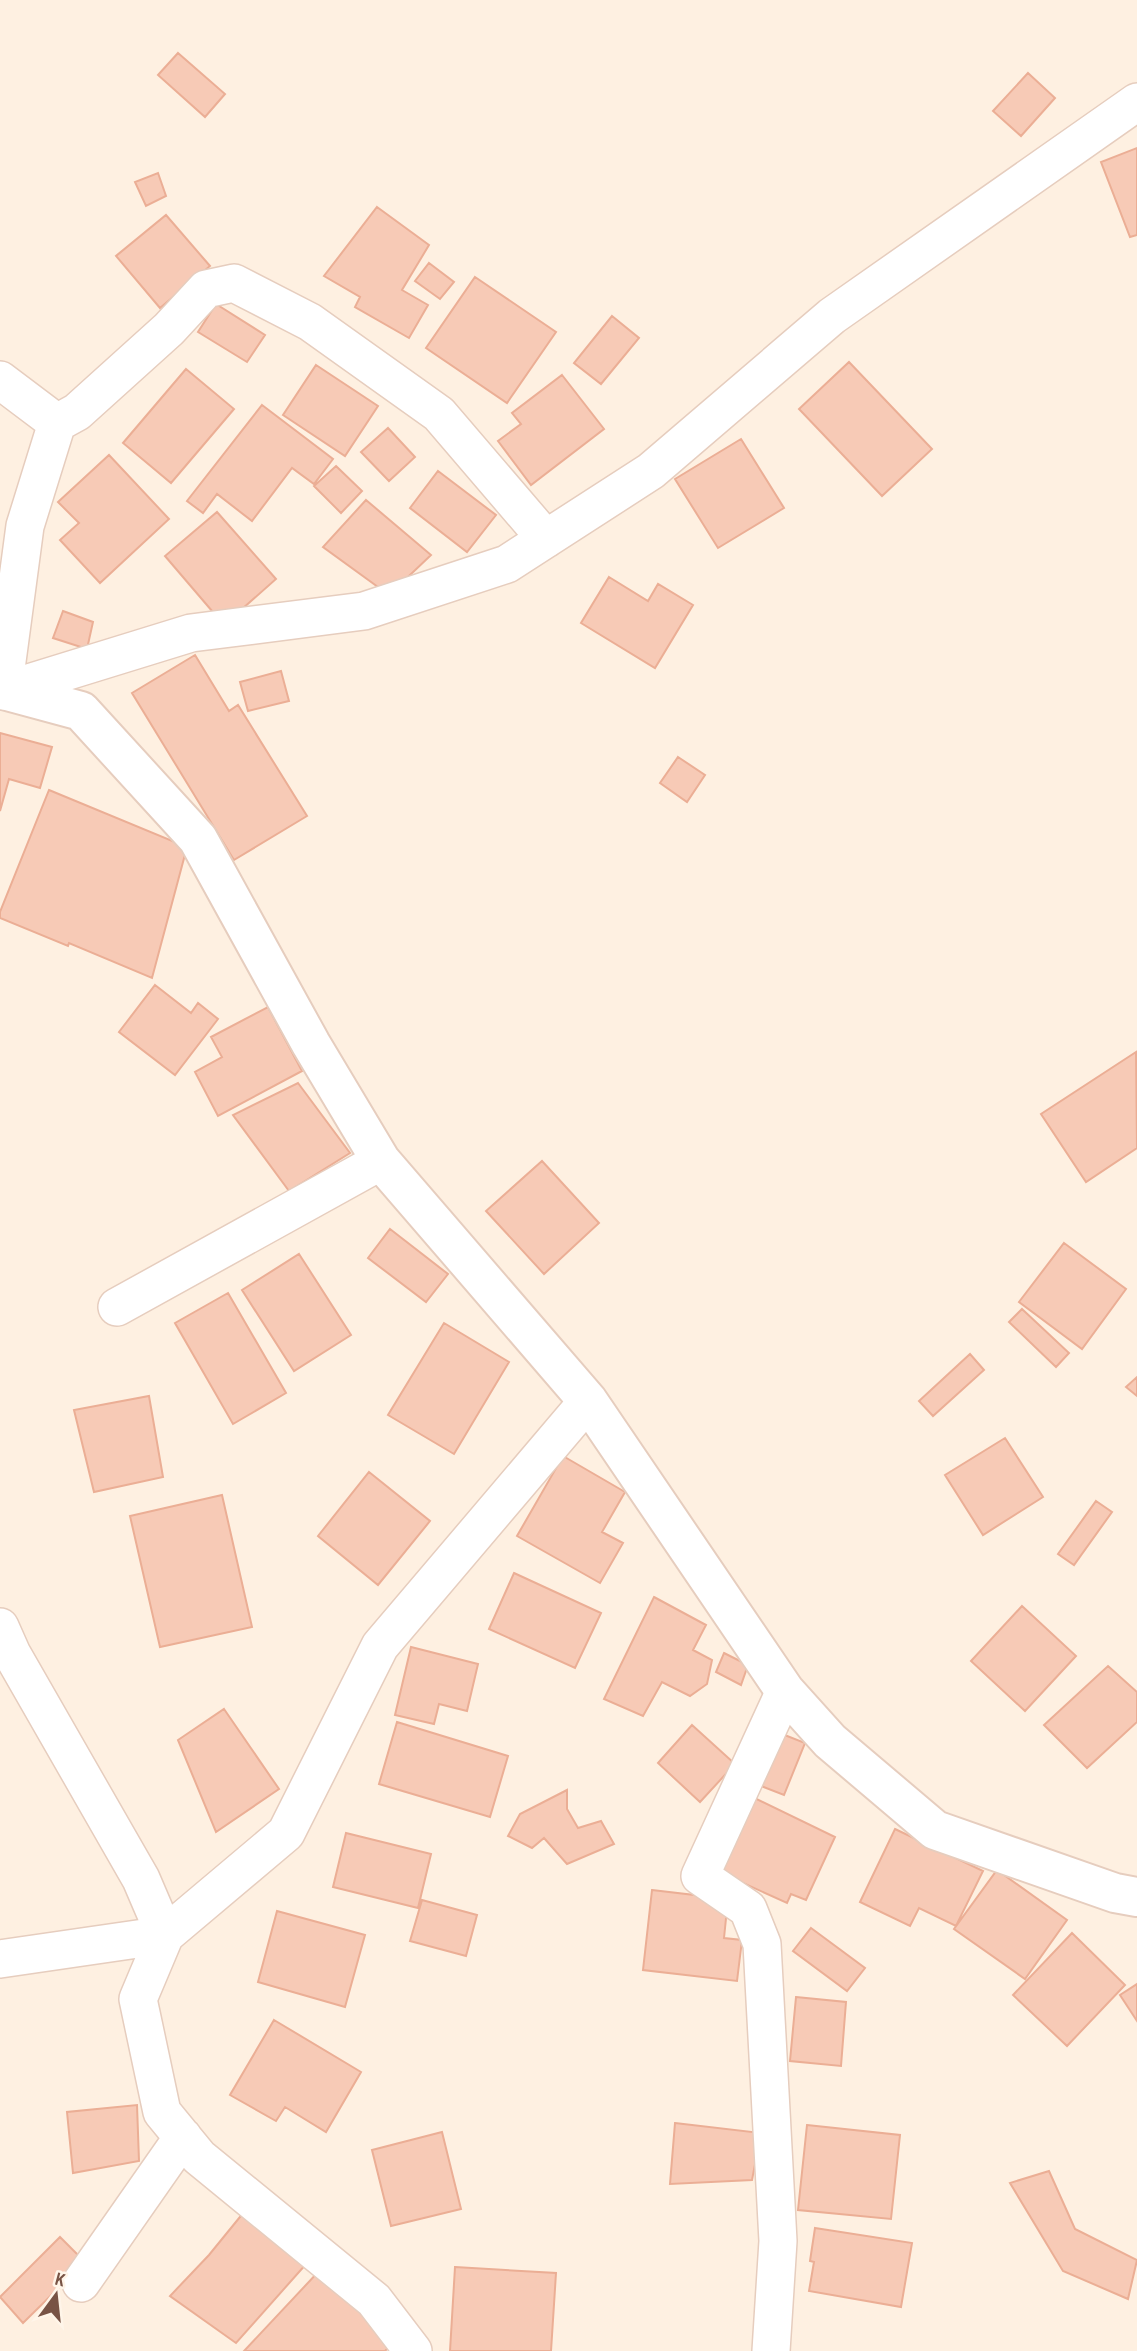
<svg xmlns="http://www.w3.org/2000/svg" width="1137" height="2351" viewBox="0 0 1137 2351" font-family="'Sofia Sans Condensed',sans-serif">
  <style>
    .building { fill: #f7cab6; stroke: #ebae95; stroke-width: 2 }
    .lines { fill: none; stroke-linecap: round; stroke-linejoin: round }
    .minor-casing { stroke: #e6cdbe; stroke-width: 40 }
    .tertiary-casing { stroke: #e6cdbe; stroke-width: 42 }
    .minor { stroke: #fff; stroke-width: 37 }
    .tertiary { stroke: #fff; stroke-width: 38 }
  </style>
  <rect width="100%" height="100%" fill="#fef0e1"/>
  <path class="building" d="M178,53l47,41 -20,23 -47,-42z
    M1028,73l27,25 -34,38 -28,-25z
    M1137,148v87l-7,2 -29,-75z
    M158,173l8,23 -20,10 -11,-24z
    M377,207l52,38 -27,45 26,15 -19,33 -54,-31 5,-10 -36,-21z
    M166,215l44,51 -50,42 -44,-52z
    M429,263l25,19 -14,17 -25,-18z
    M475,277l81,55 -49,71 -81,-55z
    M216,304l49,31 -18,27 -49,-30z
    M612,316l27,22 -38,46 -27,-21z
    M849,362l83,87 -50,47 -83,-87z
    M316,365l62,41 -33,50 -62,-41z
    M186,369l48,40 -63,74 -48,-40z
    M562,375l42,54 -73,56 -33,-44 23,-17 -9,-11z
    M262,405l71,54 -19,25 -22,-16 -40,53 -35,-27 -14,19 -16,-12z
    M388,428l27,29 -26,24 -28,-29z
    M741,439l43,69 -66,40 -43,-69z
    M109,455l60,64 -69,64 -40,-43 19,-17 -21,-21z
    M336,466l26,25 -21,22 -27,-27z
    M438,471l58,44 -29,37 -57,-44z
    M366,500l65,55 -42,40 -66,-48z
    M217,512l59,67 -52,46 -59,-69z
    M609,577l39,24 10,-17 35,21 -38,63 -74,-45z
    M63,611l30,11 -6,27 -34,-11z
    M195,655l34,56 9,-6 69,111 -73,44 -102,-167z
    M281,671l8,30 -41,10 -8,-29z
    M0,733l52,14 -12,41 -31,-9 -9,32z
    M678,757l27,18 -18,27 -27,-19z
    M49,790l138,57 -35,131 -83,-35 -1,3 -68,-28v-6z
    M155,985l36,28 7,-10 20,16 -43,56 -56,-43z
    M268,1007l34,64 -84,45 -23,-44 27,-15 -11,-20z
    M1136,1052l1,96 -51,34 -45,-68z
    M298,1083l52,70 -61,38 -56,-76z
    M542,1161l57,62 -55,51 -58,-63z
    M390,1229l58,45 -22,28 -58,-44z
    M1064,1243l62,46 -44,60 -63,-47z
    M299,1254l52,81 -57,36 -52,-81z
    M228,1293l58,100 -53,31 -58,-101z
    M1022,1309l47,44 -13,14 -47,-45z
    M444,1323l65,39 -55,92 -66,-39z
    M970,1354l14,16 -51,46 -14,-15z
    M1137,1377v19l-11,-9z
    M149,1396l14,81 -69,15 -20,-82z
    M1005,1438l38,59 -60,38 -38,-60z
    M563,1456l62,36 -23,40 21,11 -23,40 -83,-47z
    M369,1472l61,49 -52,64 -60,-49z
    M222,1495l30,132 -92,20 -30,-131z
    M1096,1501l16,11 -38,53 -16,-11z
    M514,1573l87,40 -26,55 -86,-39z
    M654,1597l52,28 -13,25 19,10 -5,24 -17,12 -28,-14 -19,34 -39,-17z
    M1022,1606l54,50 -51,55 -54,-50z
    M411,1647l67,17 -11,47 -28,-7 -5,20 -39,-9z
    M724,1653l24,12 -7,20 -25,-13z
    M1108,1666l29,26v30l-50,46 -43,-43z
    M224,1709l55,80 -63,43 -38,-92z
    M397,1722l111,34 -18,61 -111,-33z
    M692,1725l43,39 -35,38 -42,-39z
    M772,1730l33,13 -21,52 -33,-13z
    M567,1790v19l11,19 23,-7 13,23 -47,20 -23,-26 -12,10 -24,-12 12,-22z
    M742,1792l93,45 -29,63 -15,-6 -4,9 -79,-36z
    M895,1829l88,42 -27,55 -37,-18 -9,18 -50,-24z
    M346,1833l85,21 -13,54 -85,-21z
    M997,1870l70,50 -42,59 -71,-50z
    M652,1890l76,9 -4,39 18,2 -5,41 -94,-11z
    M422,1900l55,15 -11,41 -56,-15z
    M277,1911l88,24 -20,72 -87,-25z
    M811,1928l54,40 -18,23 -54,-40z
    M1072,1933l53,52 -58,61 -54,-51z
    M1137,1984v37l-17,-26z
    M796,1997l50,5 -5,64 -51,-5z
    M274,2020l87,52 -35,60 -41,-25 -9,14 -46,-26z
    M137,2105l2,56 -66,12 -6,-61z
    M675,2123l86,10 -9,47 -82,4z
    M807,2125l93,10 -9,84 -93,-9z
    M442,2132l19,77 -70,17 -19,-76z
    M1049,2171l26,58 62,31 -9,39 -65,-28 -53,-88z
    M244,2212l63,51 -71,80 -66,-47 39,-41z
    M815,2228l97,15 -11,64 -92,-16 5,-29 -4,-1z
    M60,2237l25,25 -62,61 -23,-26z
    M455,2267l101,6 -5,78h-101z
    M320,2270l76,70 -11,11h-141z"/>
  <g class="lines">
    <defs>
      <path id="minor" d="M0,380l57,43
        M546,539l-107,-125 -129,-92 -76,-39 -28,6 -37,40 -92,83 -20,11 -32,103 -22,165 188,-58 173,-22 143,-47 144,-93 181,-155 305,-214
        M117,1307l264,-146
        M0,1627l12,27 129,225 24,56 -27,64 24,113 37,45 175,143 39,51
        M0,1959l165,-24 121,-102 94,-187 208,-245
        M81,2283l102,-146
        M771,2351l7,-110 -16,-297 -14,-35 -48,-33 85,-185"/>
      <path id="tertiary" d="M0,689l81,22 117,128 113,205 70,117 207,240 197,290 45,50 105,89 180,63 22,4"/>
    </defs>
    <use href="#minor" class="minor-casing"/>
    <use href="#tertiary" class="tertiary-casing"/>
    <use href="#minor" class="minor"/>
    <use href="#tertiary" class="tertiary"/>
  </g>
  <g transform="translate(56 2295) rotate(15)" stroke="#fff5e9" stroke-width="5" paint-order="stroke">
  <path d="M0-5L12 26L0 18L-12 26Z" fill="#785345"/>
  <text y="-10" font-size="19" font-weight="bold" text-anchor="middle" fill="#785345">K</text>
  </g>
</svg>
